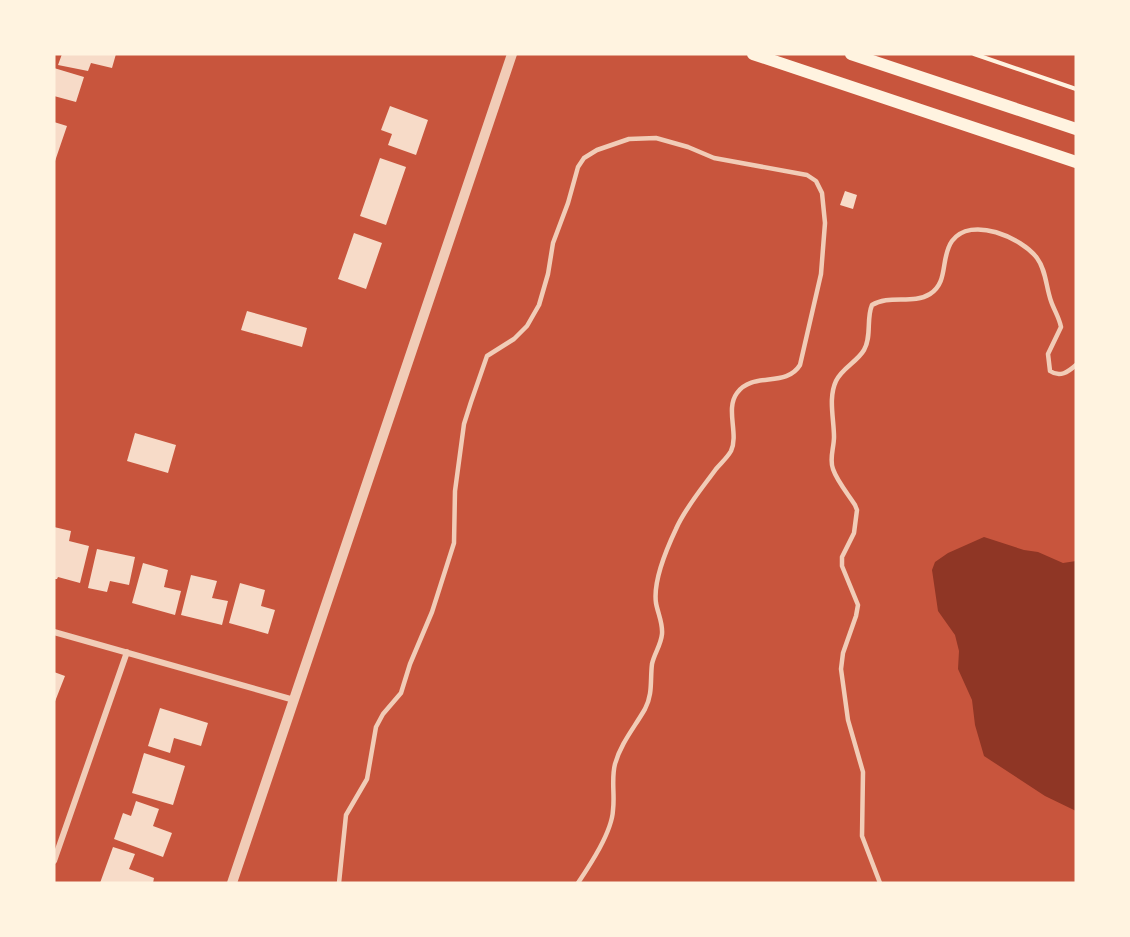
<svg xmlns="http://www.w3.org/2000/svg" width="1130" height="937" viewBox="0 0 1130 937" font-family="Literata,serif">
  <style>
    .water { fill: #8f3625 }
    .building { fill: #f7dbc8 }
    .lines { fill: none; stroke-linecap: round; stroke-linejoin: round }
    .path { stroke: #fff3e0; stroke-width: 4 }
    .service { stroke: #f1ccb7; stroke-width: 4.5 }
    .minor { stroke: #f1ccb7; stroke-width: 6 }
    .tertiary { stroke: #f1ccb7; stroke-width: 10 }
    .secondary { stroke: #fff3e0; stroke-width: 12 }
  </style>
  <rect width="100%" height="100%" fill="#c8553d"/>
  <path class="water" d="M984,537l40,13 14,2 25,11 13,-2v250l-31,-15 -61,-40 -9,-31 -3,-25 -14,-31 1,-18 -4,-16 -17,-24 -6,-41 3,-8 13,-9z"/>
  <path class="building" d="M62,54h54l-4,14 -21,-5 -3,8 -30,-6z
    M54,68l30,9 -8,25 -22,-6z
    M390,106l38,14 -12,35 -28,-10 4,-11 -11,-4z
    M54,122l13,4 -13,38z
    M380,158l26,9 -20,58 -26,-9z
    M845,191l12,4 -4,14 -13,-4z
    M354,233l28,10 -16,46 -28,-10z
    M247,311l60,17 -5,19 -61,-17z
    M135,433l41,12 -8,28 -41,-12z
    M54,527l17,4 -2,10 20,5 -9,37 -22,-6 -1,2h-3z
    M97,549l38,8 -6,28 -19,-4 -3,11 -19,-4z
    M143,563l25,7 -4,17 17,4 -6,24 -43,-12z
    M191,575l26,6 -5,17 16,3 -6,24 -41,-10z
    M240,583l25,7 -4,16 14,4 -7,24 -39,-11z
    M54,672l11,4 -11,28z
    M160,708l48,15 -7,23 -27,-8 -4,15 -22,-7z
    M144,753l41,13 -12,39 -41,-12z
    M136,801l23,8 -6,17 19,7 -9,24 -49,-18 9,-26 8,3z
    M113,847l22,7 -6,15 25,9 -1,5h-53z"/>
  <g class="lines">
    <path class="path" d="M974,54l102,35"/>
    <path class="service" d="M339,883l7,-68 21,-36 9,-52 7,-13 18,-21 9,-29 22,-52 22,-69 1,-52 9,-67 7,-22 16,-46 27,-17 13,-13 12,-21 9,-31 5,-31 15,-40 10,-36 6,-9 13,-8 32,-11 27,-1 32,9 26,11 93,17 9,6 6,12 3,30 -4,51 -21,91c-14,23 -47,6 -63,28 -12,16 2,41 -6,58 -4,7 -10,12 -15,18 -13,18 -31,39 -40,60 -9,19 -23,53 -20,74 2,11 7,20 6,31 -1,11 -8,20 -10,30 -2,16 1,30 -7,45 -11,19 -24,34 -30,55 -4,15 0,31 -2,46 -1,22 -23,55 -35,73
      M880,883l-18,-47 1,-64 -15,-52 -7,-51 2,-16 13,-37 2,-11 -16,-39v-9l12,-24 3,-23 -2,-5c-7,-11 -18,-24 -22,-36 -4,-10 1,-21 1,-32 0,-18 -6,-39 2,-56 6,-13 21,-19 28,-31 8,-14 2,-31 8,-45 17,-11 41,0 58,-11 19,-12 10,-36 22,-53 19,-26 70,-3 85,17 9,12 9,29 14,43 3,9 8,16 10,26l-13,27 2,17c10,7 18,1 26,-6"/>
    <path class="minor" d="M54,632l240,68
      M54,861l73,-209"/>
    <path class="tertiary" d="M232,883l280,-829"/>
    <path class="secondary" d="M753,54l323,108
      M851,54l225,75"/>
  </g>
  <rect width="1130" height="937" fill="none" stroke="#fff3e0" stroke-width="111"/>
</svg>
